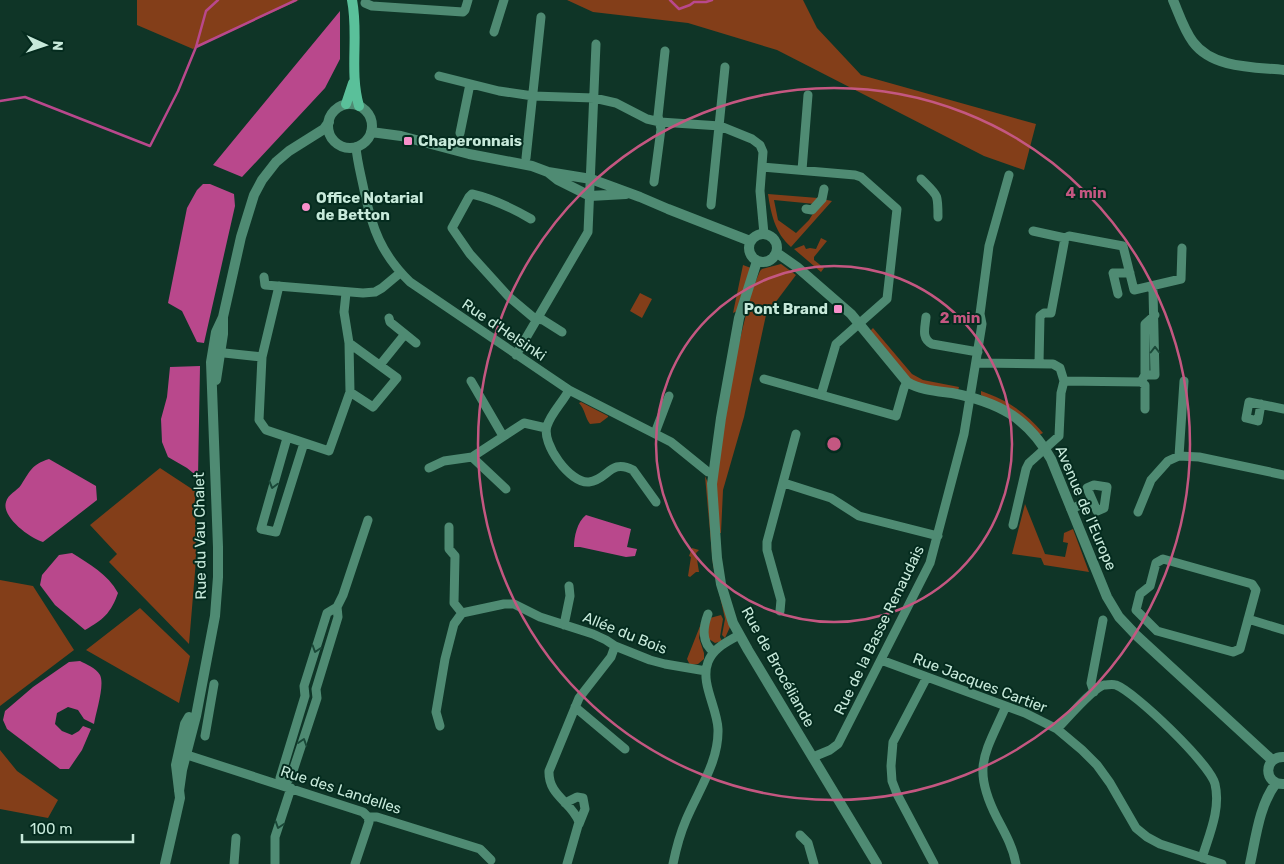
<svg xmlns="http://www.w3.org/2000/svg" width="1284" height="864" viewBox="0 0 1284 864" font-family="Rubik,sans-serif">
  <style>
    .green { fill: #833e19 }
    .water { fill: #b9488c }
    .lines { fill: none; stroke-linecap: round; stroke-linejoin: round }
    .stream { stroke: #b9488c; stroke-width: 2.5 }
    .minor { stroke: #4f8b73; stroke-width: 9 }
    .tertiary { stroke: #4f8b73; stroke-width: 10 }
    .secondary { stroke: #5ac09a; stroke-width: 10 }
    .oneway { stroke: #1a4838 }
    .ring { fill: none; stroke: #c45781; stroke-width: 2.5 }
    .poi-dot { fill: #f890cb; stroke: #042b1e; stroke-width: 2 }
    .labels { text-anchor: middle; stroke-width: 4; stroke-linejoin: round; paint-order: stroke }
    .poi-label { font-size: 15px; font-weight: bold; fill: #c7e9da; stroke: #042b1e; text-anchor: start }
    .street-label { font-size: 15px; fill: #c7e9da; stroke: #042b1e }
    .centre { fill: #c45781; stroke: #042b1e; stroke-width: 2.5 }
    .ring-label { font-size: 15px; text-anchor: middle; font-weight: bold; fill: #c45781; stroke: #042b1e; stroke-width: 4; stroke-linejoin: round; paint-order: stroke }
  </style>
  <rect width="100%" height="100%" fill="#0f3527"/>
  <path class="green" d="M137,0h162l-106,49 -56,-24z
    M567,0h236l14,28 44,47 175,49 -12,46 -40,-14 -207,-106 -89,-27 -95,-11z
    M768,194l50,4 -3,6 -41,-4 4,20 18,13 13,-13 13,-21 10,2 -41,46c-16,-14 -20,-33 -23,-53z
    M821,238l6,3 -13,16v3l10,8 -3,4 -27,-23 10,-4 2,4 4,-1 6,1z
    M781,264l15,11 -30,40 -22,102 -21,73 -2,43h-2l-3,-60 23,-134h1l12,-49 8,-19 2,-2z
    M743,265l8,3 -14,43 -4,2z
    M640,293l12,6 -10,19 -12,-7z
    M873,328l39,46 11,6 36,7 -1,4 -38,-7 -11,-5 -39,-48z
    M981,391c26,9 44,21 62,42l-4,2 -58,-40z
    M581,402l27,14v1l-8,6 -10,1c-5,-6 -5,-15 -11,-21z
    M160,468l35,23 1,69 -7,84 -80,-82 8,-8 -27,-29z
    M705,476l3,7 22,144 -5,11 -3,-3 3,-16 -12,-54z
    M1025,504l20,50 20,3 3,-14 -5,-1 1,-9 9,-4 16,43 -45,-7 -3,-7 -29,-4z
    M692,548l7,2 -3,3 3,19h-3l-6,5 -2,-1 3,-19 -2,-1z
    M0,580l33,6 41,64 -74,56z
    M140,608l50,48 -11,47 -93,-53z
    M721,615l2,4 -3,18 2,4 -7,2 -6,-4 -2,-6 3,-15z
    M702,621l-3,17 5,15v6l-6,5 -8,1 -3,-6z
    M0,750l17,21 41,29 -10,18 -48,-9z"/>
  <path class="water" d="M340,11v48l-15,29 -83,89 -29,-12z
    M203,184h7l24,10 1,12 -31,137 -7,-1 -15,-31 -14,-8 19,-95 10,-18z
    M200,366l-2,111 -11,-9 -19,-11 -6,-15 -1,-23 6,-22 3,-30z
    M49,459l47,27 1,14 -54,42c-12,-3 -42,-25 -37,-40 2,-8 11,-11 15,-17 10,-15 10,-20 28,-26z
    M586,515l45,14 -4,18 10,2 -2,7 -9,1 -46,-10h-6c0,-10 3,-25 12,-32z
    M72,553c17,11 36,21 46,40 -7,20 -15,27 -33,37l-30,-25 -15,-20 2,-10 17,-20z
    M80,661c6,3 16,7 20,14 5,10 -4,37 -6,49l-10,-5 -6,-9 -10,-3 -11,6 -2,11 7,7 10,4 7,-4 4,-5 8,3 -9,21 -13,19h-9l-53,-40 -4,-9 2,-9 28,-24 36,-25z"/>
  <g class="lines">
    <path class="stream" d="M670,0l9,9 11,-4 4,-3h12l6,-2
      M196,47l10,-36 12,-11
      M0,101l25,-4 125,49 28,-55 18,-44 100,-47"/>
    <path class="minor" d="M365,3l7,3 91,6 2,-2 3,-10
      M494,32l10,-32
      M439,76l60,15 34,5 61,2 22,5 31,16 13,3 60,4 32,13 8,6 3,7 -3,39 4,43
      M460,133l10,-49
      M356,147c1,14 5,28 8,43 8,38 17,64 46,92l159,108 102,52 37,30 4,1
      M526,158l15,-141
      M762,167l93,8 6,2 36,32 -10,90 -51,45 -15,51
      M802,170l6,-75
      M921,179c17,17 17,14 17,38
      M654,182l7,-53 -3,-13 7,-65
      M711,205l14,-138
      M806,209l6,1 10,-11 2,-10
      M531,219c-19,-11 -37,-20 -59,-25l-3,3 -17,31 18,26 39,43 25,21 9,2 19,12
      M1033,231l32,7 4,-2 54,10 11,44 47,-11 1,-31
      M264,277l1,8 98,8 12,-1 7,-4 18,-15
      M279,286l-17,71 -3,63 7,10 63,21 21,-59 -1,-49 -5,-31 2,-19
      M1118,294l-5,-21h17
      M926,317c-1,11 -5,21 6,27l46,8
      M389,318l1,4 26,21
      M349,343l48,35 -24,29 -23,-15
      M215,352l47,5
      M516,355l72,-123 8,-188
      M976,363l77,1 7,4 4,13
      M1039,363l1,-47 4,-3h7l14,-75
      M380,365l25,-31
      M1145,375h10l-2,-84 -3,-5
      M764,379l132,37 8,-28 3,-6
      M471,381l32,55
      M1141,382l4,3v24
      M569,390c-6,12 -18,23 -22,36 -6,17 23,58 42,56 19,-2 21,-24 44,-12l23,32
      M1261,404l-3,17 -12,-3 3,-16 35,7
      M655,433l14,-37
      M287,438l-26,91 15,3 28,-89
      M1179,456l5,-75
      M429,468l15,-7 28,-4
      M784,483l47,15 28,18 79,20
      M1094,485l13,2 -3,21 -7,3 -10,-23z
      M506,489l-34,-32 52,-34 22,5
      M1071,509l21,-9
      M1138,512l13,-32 17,-19 11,-5 20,1 85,18
      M1013,525l13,-56 3,-6 30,-27 2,-43 3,-12 77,1 4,-7v-51l10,-9
      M449,527v22l6,7 -1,47 8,10
      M1163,559l89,25 4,6 -16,59 -7,3 -76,-21 -21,-21 4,-16 10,-8 6,-23z
      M337,607l1,10 -22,72 1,9 -26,79 -8,8 -3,-7 25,-82 -1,-10 23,-73 10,-6 6,-12 25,-75
      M780,611l1,-11 -14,-50v-8l29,-108
      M708,614c-5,13 -7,29 6,38
      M1248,619l36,11
      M564,625l6,-29 -1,-10
      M881,660l144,53 32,16 25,21 15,15 13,18 26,45 11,9 13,7 62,20
      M927,677l-34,65 -2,24 1,15 5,13 37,70
      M1094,692l-3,-9 12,-63
      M1006,706c-21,48 -35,61 -9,112 8,15 16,29 19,46
      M575,707l50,42
      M440,726l-4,-14 9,-53 9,-35 8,-11 42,-9h10l26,13 53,17 13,6 9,6 35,14 15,4 41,7
      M1057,729c10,-10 36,-41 47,-44 4,0 8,-1 12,0 19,7 94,79 99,99 6,25 -6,51 -13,74
      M205,736l9,-52
      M181,753l182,59 5,5h9l103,32 11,11
      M813,757l17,-7 8,-6 92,-181 34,-129 18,-110 -2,-10 9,-68 20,-71
      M565,803l12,-6 6,1 2,11 -6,15
      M800,835l8,8 6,21
      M234,864l2,-26
      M275,864v-27l16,-49
      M355,864l14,-42 -1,-5
      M567,864l12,-42c-7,-20 -31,-26 -30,-51l30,-73 32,-41 4,-11
      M673,864c3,-15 7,-30 13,-44 12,-29 33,-58 32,-91 -1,-22 -18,-46 -10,-67 5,-14 19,-20 31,-27"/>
    <path class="tertiary" d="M1173,0c6,14 11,30 20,42 20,27 62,25 91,28
      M328 126a22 22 0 1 1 44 0a22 22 0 1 1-44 0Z
      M371,132l30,4 68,18 63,12 16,6 43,7 49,18 28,12 82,32
      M548,172l10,8 32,16 36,-2
      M749 248a14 14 0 1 1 28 0a14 14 0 1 1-28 0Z
      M777,253l20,14 54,47 56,68c13,8 30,9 45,11 46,9 75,24 99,66l56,138 12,20 17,18 136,125
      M757,261l-18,57 -18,100 -9,66 5,74 4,26 12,39 15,27 129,214
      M216,380l7,-46v-17l18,-80 13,-42 8,-15 14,-18 13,-11 35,-22 5,-7
      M1284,757c-21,-1 -21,28 0,27
      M179,791l3,-21 14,-54 19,-100 3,-39v-30l-7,-185 5,-30 7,-15
      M165,864l15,-66 -4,-33 9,-41 4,-7
      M1250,864c6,-27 9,-58 26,-81"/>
    <path class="secondary" d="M352,0c7,35 -3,71 7,106
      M346,104l7,-21"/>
  </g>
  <defs><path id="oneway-chevron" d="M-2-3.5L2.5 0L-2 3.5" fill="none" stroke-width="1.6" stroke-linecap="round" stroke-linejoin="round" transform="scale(1.25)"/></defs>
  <g class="oneway">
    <use href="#oneway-chevron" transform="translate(1155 350) rotate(-90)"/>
    <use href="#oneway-chevron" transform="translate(273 485) rotate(106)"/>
    <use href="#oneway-chevron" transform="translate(316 649) rotate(108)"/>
    <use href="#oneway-chevron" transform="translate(303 742) rotate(-72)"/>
    <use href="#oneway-chevron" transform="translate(279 825) rotate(108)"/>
  </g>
  <g class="ring">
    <circle cx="834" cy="444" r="178"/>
    <circle cx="834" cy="444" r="356"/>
  </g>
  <g class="poi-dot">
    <rect x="403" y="136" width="10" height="10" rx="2.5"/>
    <circle cx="306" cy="207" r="5"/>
    <rect x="833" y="304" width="10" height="10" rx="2.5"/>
  </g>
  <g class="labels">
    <g class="poi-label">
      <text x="418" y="146">Chaperonnais</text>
      <text x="316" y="203">Office Notarial<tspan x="316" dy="17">de Betton</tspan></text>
      <text x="828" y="314" text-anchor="end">Pont Brand</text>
    </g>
    <g class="street-label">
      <text transform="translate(504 330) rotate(34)" y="5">Rue d'Helsinki</text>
      <text transform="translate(1086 508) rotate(67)" y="5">Avenue de l'Europe</text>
      <text transform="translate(200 536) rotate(-91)" y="5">Rue du Vau Chalet</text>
      <text transform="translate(879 630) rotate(-64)" y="5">Rue de la Basse Renaudais</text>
      <text transform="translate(625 633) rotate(22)" y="5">Allée du Bois</text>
      <text transform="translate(778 667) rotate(61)" y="5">Rue de Brocéliande</text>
      <text transform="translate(980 683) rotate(21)" y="5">Rue Jacques Cartier</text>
      <text transform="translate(341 790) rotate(18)" y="5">Rue des Landelles</text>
    </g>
  </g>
  <circle cx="834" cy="444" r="8" class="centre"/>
  <g class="ring-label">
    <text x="1086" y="198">4 min</text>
    <text x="960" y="323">2 min</text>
  </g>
  <g transform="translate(45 45) rotate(93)" stroke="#042b1e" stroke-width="4" paint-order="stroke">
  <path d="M0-4L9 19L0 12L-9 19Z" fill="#c7e9da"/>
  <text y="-8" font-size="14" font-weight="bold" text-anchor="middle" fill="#c7e9da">N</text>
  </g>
  <path d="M22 834v8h111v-8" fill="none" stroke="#c7e9da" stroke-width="2.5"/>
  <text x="30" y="834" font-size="15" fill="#c7e9da" stroke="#042b1e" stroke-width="4" paint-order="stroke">100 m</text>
</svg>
